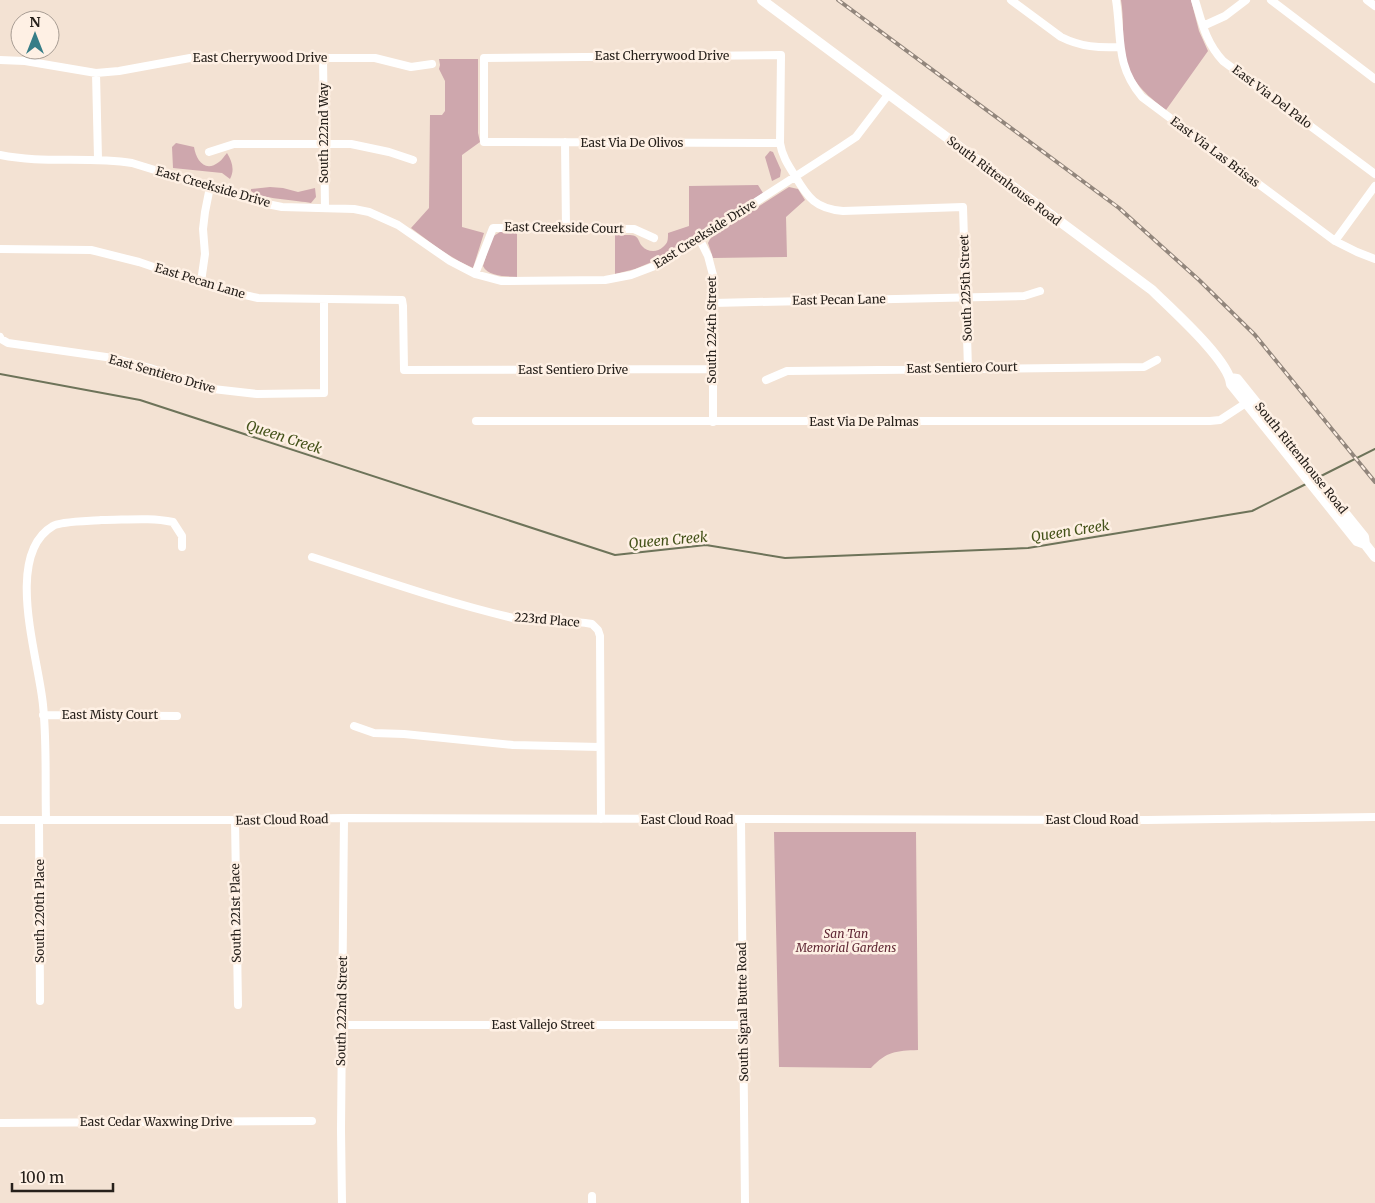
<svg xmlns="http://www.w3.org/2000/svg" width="1375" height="1203" viewBox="0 0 1375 1203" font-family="Merriweather,serif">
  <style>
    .green { fill: #cea7ad }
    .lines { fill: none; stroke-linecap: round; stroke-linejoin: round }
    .stream { stroke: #6d7359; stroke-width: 2 }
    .minor { stroke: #fff; stroke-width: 8 }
    .major { stroke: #fff; stroke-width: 10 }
    .rail-casing { stroke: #92867c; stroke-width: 4 }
    .rail { stroke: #fef0e4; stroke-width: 2; stroke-dasharray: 5.5; stroke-linecap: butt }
    .labels { text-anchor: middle; stroke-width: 5; stroke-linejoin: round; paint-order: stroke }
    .street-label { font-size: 12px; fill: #26201b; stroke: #fef0e4 }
    .park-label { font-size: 12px; font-style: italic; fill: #602835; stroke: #fef0e4 }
    .water-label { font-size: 14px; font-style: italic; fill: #445219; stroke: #fef0e4 }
  </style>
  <rect width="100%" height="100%" fill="#f3e2d3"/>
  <path class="green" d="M1121,0h70l8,31 9,20 -42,59c-20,-15 -37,-30 -41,-55 -3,-18 -1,-37 -4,-55z
    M439,59h39v74l2,9 -18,13v72l22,6 -11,35c-23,-10 -42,-25 -62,-40l18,-20 1,-93h12l3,-4v-30l-6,-12 1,-4z
    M176,143l18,4c2,13 11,26 25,15 3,-2 5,-6 8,-9 5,8 8,17 3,26l-8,-6 -49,-5 -1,-21z
    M770,151l3,1 8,18 -1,7 -8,4 -7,-24z
    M758,185l5,8 -104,66 -24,10 -20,5v-39c5,1 15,-1 20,1 4,2 4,7 7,10 5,6 15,7 21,1 5,-4 5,-7 5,-14l21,-7v-40z
    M270,187l13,1 15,4 17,-4 1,9 -5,6c-14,-3 -51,-4 -60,-12v-2z
    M789,187l9,2 7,11 -19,17 1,40 -74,1 -5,-15 3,-6z
    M500,232h17v45c-11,-1 -29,0 -34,-11l9,-29z
    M774,832h142l2,218c-22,1 -31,1 -47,18l-92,-1z"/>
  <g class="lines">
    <path class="stream" d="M0,374l140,26 475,155 91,-10 79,13 243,-10 224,-37 54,-27
      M1319,477l56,-28"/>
    <path class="minor" d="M1011,0l50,37c20,10 38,11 59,10
      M1116,0c6,38 -1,65 26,97l193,144 22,11 18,7
      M1195,0c7,23 11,43 28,61l152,113
      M1271,0l104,79
      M1367,0l8,6
      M1203,26l22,-10 21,-16
      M323,58l2,150
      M0,60l25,1 71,12 23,-2 71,-13h185l36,9 21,-3
      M96,73l2,86
      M565,142l1,87
      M780,143l-296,-1v-84l297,-3 -1,88c2,13 8,22 15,33 13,22 21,33 48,35l120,-4 5,161
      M209,152l25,-8h117l38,8 24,8
      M0,155c43,9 88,1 132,8l130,40 20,4 72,2 15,3 29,13 52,36 25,13 26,7 104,-1 26,-5 29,-11 181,-117 15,-10 32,-42
      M700,240l8,16 5,19v147
      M1335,241l40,-55
      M0,249l91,1 48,12 73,25 46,11 144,2 1,6 1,64 308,-1
      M475,274l18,-46 141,1 20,9
      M201,282l4,-28 -2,-25 2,-17 5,-25
      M713,303l311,-7 16,-5
      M0,337l1,2 7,4 105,15 37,10 63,21 44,5 67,-1v-94
      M766,380l21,-9 357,-4 13,-7
      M476,421h734l10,-1 26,-17
      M312,557c65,21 130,44 197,60 27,7 56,2 83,7l6,6 2,6 1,183
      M43,715l134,1
      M354,726l20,7 30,1 109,11 87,2
      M46,819c-1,-37 1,-76 -3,-114 -4,-46 -40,-150 10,-179 7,-5 39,-5 48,-6 25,0 49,-3 72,2l9,14v11
      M0,820h235l109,-2 803,2 228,-3
      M39,820l1,181
      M235,820l3,185
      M741,820l4,383
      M342,1025h402
      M0,1123l312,-2
      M342,1203l-1,-73 3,-312
      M592,1203v-7"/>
    <path class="major" d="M762,0l390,290c18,18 77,70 79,94l126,157 8,3
      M1230,378l7,1 127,158 1,7 10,13"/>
    <defs>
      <path id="rail" d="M838,0l281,208 80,72 56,55 120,147"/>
    </defs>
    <use href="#rail" class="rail-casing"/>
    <use href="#rail" class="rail"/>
  </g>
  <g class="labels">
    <g class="street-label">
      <text x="662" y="60">East Cherrywood Drive</text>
      <text x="260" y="62">East Cherrywood Drive</text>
      <text transform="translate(1272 97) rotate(37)" y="4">East Via Del Palo</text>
      <text transform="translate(324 133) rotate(-90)" y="4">South 222nd Way</text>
      <text x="632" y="147">East Via De Olivos</text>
      <text transform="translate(1215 152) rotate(37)" y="4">East Via Las Brisas</text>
      <text transform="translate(1004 181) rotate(37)" y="4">South Rittenhouse Road</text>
      <text transform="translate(213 187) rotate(16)" y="4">East Creekside Drive</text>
      <text transform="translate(564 228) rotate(1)" y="4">East Creekside Court</text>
      <text transform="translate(705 234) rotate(-32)" y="4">East Creekside Drive</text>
      <text transform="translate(200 281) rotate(17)" y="4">East Pecan Lane</text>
      <text transform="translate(966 288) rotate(-92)" y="4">South 225th Street</text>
      <text transform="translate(839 300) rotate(-1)" y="4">East Pecan Lane</text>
      <text transform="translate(712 330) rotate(-90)" y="4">South 224th Street</text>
      <text transform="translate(962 368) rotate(-1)" y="4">East Sentiero Court</text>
      <text x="573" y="374">East Sentiero Drive</text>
      <text transform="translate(162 374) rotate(16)" y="4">East Sentiero Drive</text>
      <text x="864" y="426">East Via De Palmas</text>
      <text transform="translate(1301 458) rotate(51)" y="4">South Rittenhouse Road</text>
      <text transform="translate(547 620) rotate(5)" y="4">223rd Place</text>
      <text x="110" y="719">East Misty Court</text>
      <text transform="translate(282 820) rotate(-1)" y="4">East Cloud Road</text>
      <text x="687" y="824">East Cloud Road</text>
      <text x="1092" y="824">East Cloud Road</text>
      <text transform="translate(40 911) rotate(-90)" y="4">South 220th Place</text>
      <text transform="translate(236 913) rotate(-91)" y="4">South 221st Place</text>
      <text transform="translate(342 1011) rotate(-89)" y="4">South 222nd Street</text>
      <text transform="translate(743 1012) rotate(-91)" y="4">South Signal Butte Road</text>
      <text x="543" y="1029">East Vallejo Street</text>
      <text x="156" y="1126">East Cedar Waxwing Drive</text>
    </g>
    <g class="park-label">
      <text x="846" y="938">San Tan<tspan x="846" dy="14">Memorial Gardens</tspan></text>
    </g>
    <g class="water-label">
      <text transform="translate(284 437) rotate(18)" y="5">Queen Creek</text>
      <text transform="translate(1070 531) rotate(-9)" y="5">Queen Creek</text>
      <text transform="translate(668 540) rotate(-5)" y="5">Queen Creek</text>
    </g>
  </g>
  <g transform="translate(35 35)"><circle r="24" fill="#fef0e4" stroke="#a89d94"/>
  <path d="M0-4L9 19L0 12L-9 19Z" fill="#367d87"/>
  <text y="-8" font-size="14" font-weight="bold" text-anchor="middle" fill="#26201b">N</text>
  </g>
  <path d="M12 1183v8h101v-8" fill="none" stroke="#26201b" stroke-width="2.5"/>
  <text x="20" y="1183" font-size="15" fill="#26201b" stroke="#fef0e4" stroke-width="4" paint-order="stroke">100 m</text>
</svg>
